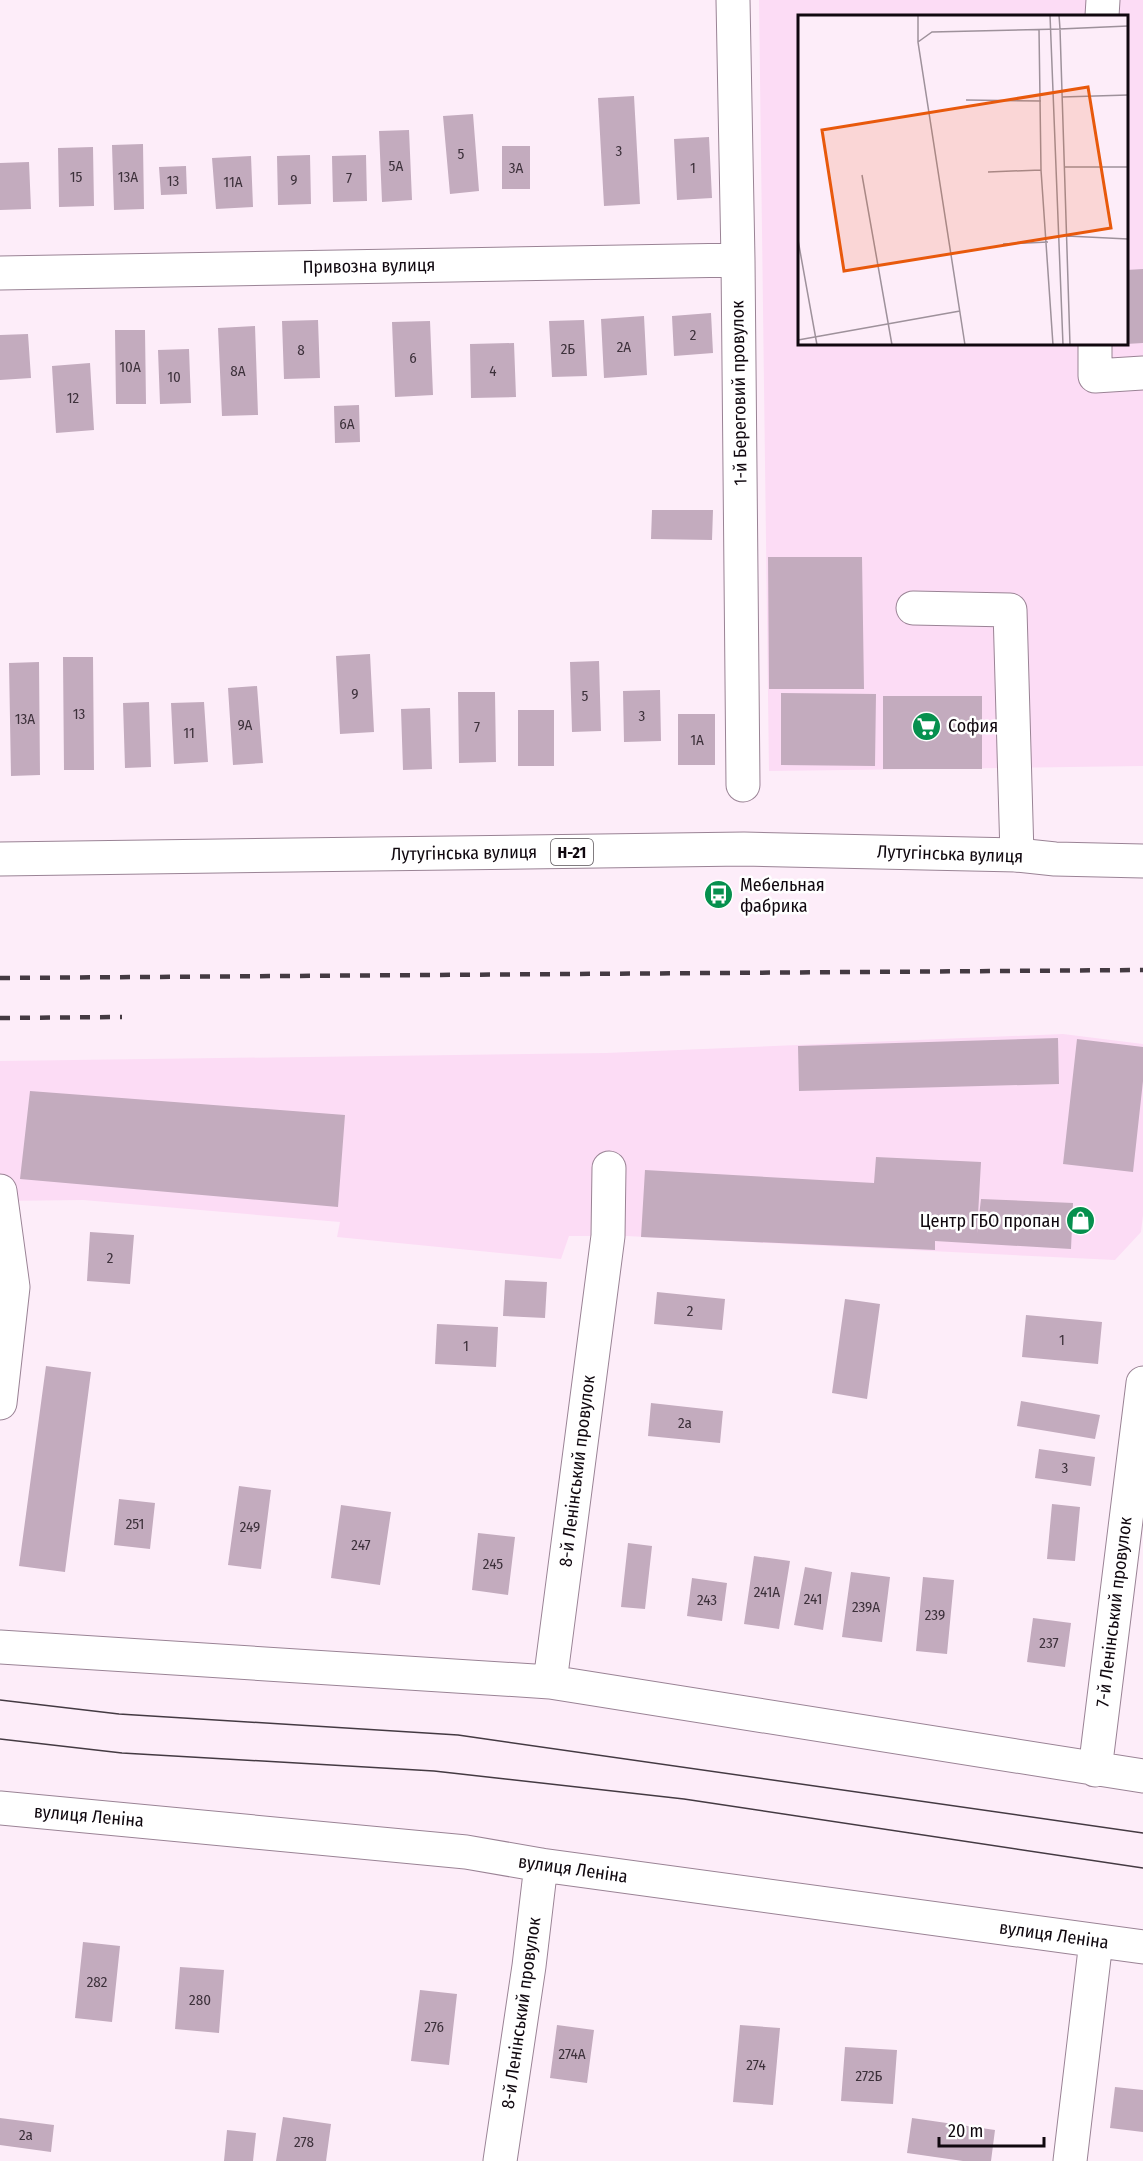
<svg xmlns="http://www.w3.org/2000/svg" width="1143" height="2161" viewBox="0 0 1143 2161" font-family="'Fira Sans Condensed',sans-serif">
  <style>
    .built { fill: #fcdcf5; fill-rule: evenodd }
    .building { fill: #c3abbe }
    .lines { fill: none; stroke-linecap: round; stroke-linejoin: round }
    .minor-casing { stroke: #9a8395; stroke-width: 35 }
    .major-casing { stroke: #9a8395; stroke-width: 35 }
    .minor { stroke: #fff; stroke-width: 33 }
    .major { stroke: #fff; stroke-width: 33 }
    .tram { stroke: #443a42; stroke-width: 1.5 }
    .rail { stroke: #443a42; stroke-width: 4.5; stroke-dasharray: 10 10; stroke-linecap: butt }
    .labels { text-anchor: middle; stroke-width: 5; stroke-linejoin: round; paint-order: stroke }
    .number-label { font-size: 15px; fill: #3d313b }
    .shield { fill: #fff; stroke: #585257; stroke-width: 1.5 }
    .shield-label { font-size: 16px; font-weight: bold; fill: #10080f }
    .street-label { font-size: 18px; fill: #10080f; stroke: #fff }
    .poi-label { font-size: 18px; fill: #10080f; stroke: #fff; text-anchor: start }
    .inset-road { fill: none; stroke: #9e919b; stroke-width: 1.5 }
    .view { fill: #e8590c; fill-opacity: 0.15; stroke: #e8590c; stroke-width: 3 }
    .inset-edge { fill: none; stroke: #10080f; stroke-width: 3 }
  </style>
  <rect width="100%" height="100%" fill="#fdedf9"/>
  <path class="built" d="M759,0h384v766l-374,5zM800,16h326v328h-326z
    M1063,1034l80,10v171l-2,17 -26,28 -489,-24h-57l-8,23 -224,-22 3,-15 -257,-22 -83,1v-140l606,-8z"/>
  <path class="building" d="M634,96l6,108 -36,2 -6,-108z
    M473,114l6,77 -29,3 -7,-78z
    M409,130l3,70 -30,2 -3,-71z
    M709,137l3,61 -35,2 -3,-61z
    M143,144l1,65 -30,1 -2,-65z
    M502,146h28v43h-28z
    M93,147l1,59 -35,1 -1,-59z
    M310,155l1,49 -33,1 -1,-49z
    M366,155l1,46 -34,1 -1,-46z
    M251,156l2,51 -37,2 -4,-51z
    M29,162l2,47 -31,1v-47z
    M186,166l1,28 -26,1 -2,-28z
    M1143,269v74l-17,1v-74z
    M711,313l2,40 -39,3 -2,-40z
    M644,316l3,59 -43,3 -3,-59z
    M318,320l2,58 -36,1 -2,-58z
    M584,320l3,56 -35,1 -3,-56z
    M430,321l3,74 -38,2 -3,-75z
    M255,326l3,89 -36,1 -4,-88z
    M115,330h30l1,74h-30z
    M28,334l3,44 -31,2v-45z
    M514,343l2,54 -45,1 -1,-54z
    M189,349l2,54 -31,1 -2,-54z
    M90,363l4,67 -38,3 -4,-67z
    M359,405l1,37 -25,1 -1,-37z
    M652,510h61l-1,30 -61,-1z
    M768,557h94l2,132h-95z
    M370,654l4,78 -34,2 -4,-78z
    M63,657h30l1,113h-30z
    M599,661l2,70 -29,1 -2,-70z
    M39,662l1,113 -29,1 -2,-113z
    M257,686l6,77 -30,2 -5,-77z
    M660,690l1,51 -37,1 -1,-51z
    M458,692h37l1,70 -37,1z
    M781,693l95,1 -1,72 -94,-1z
    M883,696h99v73h-99z
    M149,702l2,65 -26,1 -2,-65z
    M204,702l4,60 -34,2 -3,-61z
    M430,708l2,61 -29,1 -2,-61z
    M518,710h36v56h-36z
    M678,714h37v51h-37z
    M1058,1038l1,46 -260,7 -1,-45z
    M1077,1039l66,8v34l-10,91 -70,-8z
    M30,1091l315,24 -7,92 -318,-28z
    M876,1157l105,5 -4,71 4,-34 92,4 -2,46 -136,-8v9l-294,-13 4,-67 229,13z
    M90,1232l44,3 -4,49 -43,-3z
    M505,1280l42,2 -2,36 -42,-2z
    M657,1292l68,7 -3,31 -68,-6z
    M845,1299l35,5 -13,95 -35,-6z
    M1026,1315l76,7 -4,42 -76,-7z
    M437,1324l61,3 -2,40 -61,-3z
    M46,1366l45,6 -26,200 -46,-6z
    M1021,1401l79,14 -5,24 -78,-13z
    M651,1403l72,8 -3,32 -72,-7z
    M1039,1449l56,8 -4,29 -56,-8z
    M239,1486l32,4 -10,79 -33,-4z
    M119,1499l36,4 -5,46 -36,-4z
    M1052,1504l28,3 -5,54 -28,-2z
    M341,1505l50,7 -11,73 -49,-7z
    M478,1533l37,4 -7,58 -36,-5z
    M628,1543l24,3 -7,63 -24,-2z
    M754,1556l36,5 -11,68 -35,-5z
    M805,1567l27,5 -9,58 -29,-5z
    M851,1572l39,5 -8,65 -40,-5z
    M923,1577l31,3 -7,74 -31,-3z
    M692,1578l35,5 -5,38 -35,-5z
    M1033,1618l38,5 -6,44 -38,-5z
    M83,1942l37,4 -8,76 -37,-4z
    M180,1967l44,3 -5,63 -44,-4z
    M420,1990l37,4 -8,71 -38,-4z
    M557,2025l37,5 -7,53 -37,-5z
    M740,2025l40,3 -7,77 -40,-3z
    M845,2047l52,3 -4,54 -52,-3z
    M1115,2087l28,3v42l-33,-4z
    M283,2117l48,7 -5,37h-50z
    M0,2118l54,7 -3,27 -51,-7z
    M912,2118l83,12 -4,31h-28l-56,-8z
    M227,2130l29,3 -3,28h-29z"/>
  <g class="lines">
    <defs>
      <path id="minor" d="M733,0l5,260 5,525
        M1102,16l1,-16
        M0,273l738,-13
        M1095,344v32l48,-3
        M913,608l97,2 7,245
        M0,1191l13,96 -13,116
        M0,1647l550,35 593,94
        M550,1682l58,-446 1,-68
        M1095,1770l48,-387
        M0,1808l466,44 75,13 602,82
        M500,2161l29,-195 12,-101
        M1070,2161l26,-220"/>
      <path id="major" d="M0,859l744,-10 273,6 38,4 88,2"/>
    </defs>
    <use href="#minor" class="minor-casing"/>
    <use href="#major" class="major-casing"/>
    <use href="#minor" class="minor"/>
    <use href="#major" class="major"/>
    <path class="tram" d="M0,1700l119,14 339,21 685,98
      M0,1739l122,14 312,18 250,28 459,69"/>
    <path class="rail" d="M0,978l1143,-8
      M0,1018l122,-1"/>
  </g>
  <defs>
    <symbol id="supermarket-disc" viewBox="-11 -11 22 22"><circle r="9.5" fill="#06904e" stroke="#fff"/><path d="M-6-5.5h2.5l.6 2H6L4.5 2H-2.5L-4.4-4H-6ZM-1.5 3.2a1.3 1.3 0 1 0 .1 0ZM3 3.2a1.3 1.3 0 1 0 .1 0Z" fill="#fff"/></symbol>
    <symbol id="bus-disc" viewBox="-11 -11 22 22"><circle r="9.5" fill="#06904e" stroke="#fff"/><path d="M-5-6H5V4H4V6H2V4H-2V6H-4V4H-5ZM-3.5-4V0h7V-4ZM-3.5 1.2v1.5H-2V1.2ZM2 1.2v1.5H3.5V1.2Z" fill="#fff"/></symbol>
    <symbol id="shop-disc" viewBox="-11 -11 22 22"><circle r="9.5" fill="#06904e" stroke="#fff"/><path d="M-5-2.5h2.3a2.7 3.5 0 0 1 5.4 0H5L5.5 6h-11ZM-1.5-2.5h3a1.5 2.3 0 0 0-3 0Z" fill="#fff"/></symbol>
  </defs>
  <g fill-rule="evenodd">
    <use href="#supermarket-disc" x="910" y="710" width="33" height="33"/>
    <use href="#bus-disc" x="702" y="878" width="33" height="33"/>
    <use href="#shop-disc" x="1064" y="1204" width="33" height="33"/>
  </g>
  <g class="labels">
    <g class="number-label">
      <text x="619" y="156">3</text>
      <text x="461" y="159">5</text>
      <text x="396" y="171">5А</text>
      <text x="516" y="173">3А</text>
      <text x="693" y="173">1</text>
      <text x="76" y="182">15</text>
      <text x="128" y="182">13А</text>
      <text x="349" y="183">7</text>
      <text x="294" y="185">9</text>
      <text x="173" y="186">13</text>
      <text x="233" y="187">11А</text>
      <text x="693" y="340">2</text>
      <text x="624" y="352">2А</text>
      <text x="568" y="354">2Б</text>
      <text x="301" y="355">8</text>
      <text x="413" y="363">6</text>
      <text x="130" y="372">10А</text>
      <text x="238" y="376">8А</text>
      <text x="493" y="376">4</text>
      <text x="174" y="382">10</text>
      <text x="73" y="403">12</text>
      <text x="347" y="429">6А</text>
      <text x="355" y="699">9</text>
      <text x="585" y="701">5</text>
      <text x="79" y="719">13</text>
      <text x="642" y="721">3</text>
      <text x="25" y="724">13А</text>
      <text x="245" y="730">9А</text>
      <text x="477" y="732">7</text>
      <text x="189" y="738">11</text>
      <text x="697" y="745">1А</text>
      <text x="110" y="1263">2</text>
      <text x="690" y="1316">2</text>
      <text x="1062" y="1345">1</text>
      <text x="466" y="1351">1</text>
      <text x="685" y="1428">2а</text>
      <text x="1065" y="1473">3</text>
      <text x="135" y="1529">251</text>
      <text x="250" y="1532">249</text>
      <text x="361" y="1550">247</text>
      <text x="493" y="1569">245</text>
      <text x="767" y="1597">241А</text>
      <text x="813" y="1604">241</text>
      <text x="707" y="1605">243</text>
      <text x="866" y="1612">239А</text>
      <text x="935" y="1620">239</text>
      <text x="1049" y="1648">237</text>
      <text x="97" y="1987">282</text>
      <text x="200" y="2005">280</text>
      <text x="434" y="2032">276</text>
      <text x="572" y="2059">274А</text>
      <text x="756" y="2070">274</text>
      <text x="869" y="2081">272Б</text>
      <text x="26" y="2140">2а</text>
      <text x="304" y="2147">278</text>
    </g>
    <rect class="shield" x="551" y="839" width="42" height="26" rx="4.5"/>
    <g class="shield-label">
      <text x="572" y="858">Н-21</text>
    </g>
    <g class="street-label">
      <text transform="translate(369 266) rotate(-1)" y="6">Привозна вулиця</text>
      <text transform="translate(739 393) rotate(-91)" y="6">1-й Береговий провулок</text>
      <text transform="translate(464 853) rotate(-1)" y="6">Лутугінська вулиця</text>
      <text transform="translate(950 854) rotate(2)" y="6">Лутугінська вулиця</text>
      <text transform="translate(577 1471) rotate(-83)" y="6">8-й Ленінський провулок</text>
      <text transform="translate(1114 1612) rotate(-83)" y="6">7-й Ленінський провулок</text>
      <text transform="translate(89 1816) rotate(5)" y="6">вулиця Леніна</text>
      <text transform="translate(573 1869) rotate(8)" y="6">вулиця Леніна</text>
      <text transform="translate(1054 1935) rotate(8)" y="6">вулиця Леніна</text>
      <text transform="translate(521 2013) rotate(-82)" y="6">8-й Ленінський провулок</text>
    </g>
    <g class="poi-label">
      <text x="948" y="732">София</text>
      <text x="740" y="891">Мебельная<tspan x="740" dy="21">фабрика</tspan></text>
      <text x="1060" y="1227" text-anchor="end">Центр ГБО пропан</text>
    </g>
  </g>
  <g transform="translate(798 15)">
    <rect width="330" height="330" fill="#fdedf9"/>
    <path class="inset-road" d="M252,0l13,330M241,14l2,141 12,175M120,27v-27M264,82l66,-2M168,85l75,1M266,152h64M190,157l53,-2M64,160l30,170M269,221l61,3M0,225l19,105M205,229l45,-2M0,325l162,-29M167,330l-47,-303 14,-10 128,-3 -1,-14M272,330l-10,-316 68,-3"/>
    <path class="view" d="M290,72l23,141 -267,43 -22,-141z"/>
    <rect width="330" height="330" class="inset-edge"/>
  </g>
  <path d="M939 2137v9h105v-9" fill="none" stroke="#10080f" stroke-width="3"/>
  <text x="948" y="2137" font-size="18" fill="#10080f" stroke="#ffffff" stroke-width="4.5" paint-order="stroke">20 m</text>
</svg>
